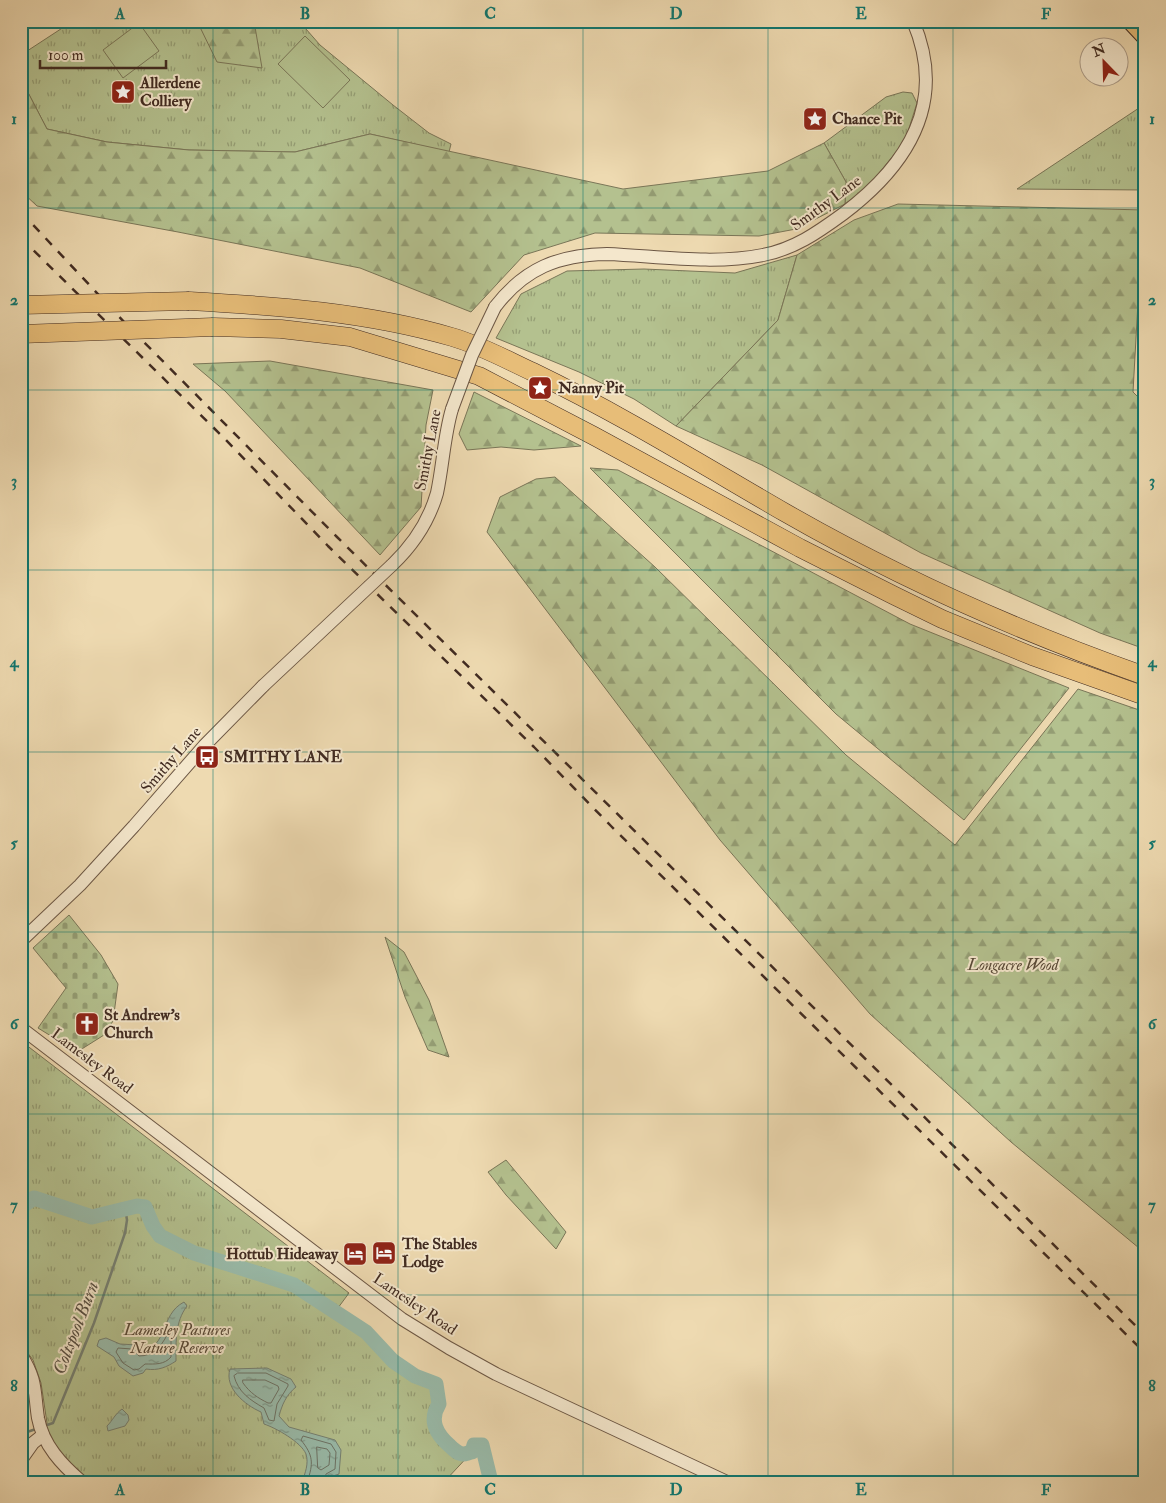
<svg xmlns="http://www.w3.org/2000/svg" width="1166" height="1503" font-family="'IM FELL Double Pica',serif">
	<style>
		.grass { fill: url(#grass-tufts); stroke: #7a7658 }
		.forest { fill: url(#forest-firs); stroke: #7a7658 }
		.cemetery { fill: url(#cemetery-stones); stroke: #7a7658 }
		.pitch { fill: #b4c18f; stroke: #7a7658 }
		.water { fill: url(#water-ripples); stroke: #768173 }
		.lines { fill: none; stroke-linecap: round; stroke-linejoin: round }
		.shore { stroke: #6d7366; stroke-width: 1 }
		.stream { stroke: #768173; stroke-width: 2.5 }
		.river { stroke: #9ba; stroke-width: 15 }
		.minor-casing { stroke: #6c5745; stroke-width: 14 }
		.major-casing { stroke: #412b21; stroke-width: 18 }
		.highway-casing { stroke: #412b21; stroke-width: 19 }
		.minor { stroke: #f4e7cc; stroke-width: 12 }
		.major { stroke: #e7bd78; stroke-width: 16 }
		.highway { stroke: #e7bd78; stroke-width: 18 }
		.rail { stroke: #412b21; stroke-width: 2.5; stroke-dasharray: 9 9; stroke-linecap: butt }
		.minor-bridge-casing { stroke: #6c5745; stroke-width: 14; stroke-linecap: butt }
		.highway-bridge-casing { stroke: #412b21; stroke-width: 19; stroke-linecap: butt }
		.minor-bridge { stroke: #f4e7cc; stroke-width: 12 }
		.highway-bridge { stroke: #e7bd78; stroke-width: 18 }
		.grid { fill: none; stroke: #0f766e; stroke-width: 1; stroke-opacity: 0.55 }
		.labels { text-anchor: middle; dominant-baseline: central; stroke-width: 4; stroke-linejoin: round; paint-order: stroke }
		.poi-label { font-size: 16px; font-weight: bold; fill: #412b21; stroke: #f4e7cc; text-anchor: start }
		.street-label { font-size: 16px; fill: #412b21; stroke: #f4e7cc }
		.park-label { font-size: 16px; font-style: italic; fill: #584937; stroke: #f4e7cc }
		.water-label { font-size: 18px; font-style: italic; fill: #574f43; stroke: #f4e7cc }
		.neatline { fill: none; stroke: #0f766e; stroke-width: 2 }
		.grid-label { font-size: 16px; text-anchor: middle; font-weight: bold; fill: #0f766e }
	</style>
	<defs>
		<pattern id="grass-tufts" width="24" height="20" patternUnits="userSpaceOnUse" patternTransform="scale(1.25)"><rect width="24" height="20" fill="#b4c18f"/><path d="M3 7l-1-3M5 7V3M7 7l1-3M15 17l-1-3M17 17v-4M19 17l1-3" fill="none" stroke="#949d74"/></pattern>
		<pattern id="forest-firs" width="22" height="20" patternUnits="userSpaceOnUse" patternTransform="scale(1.25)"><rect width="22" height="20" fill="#b4c18f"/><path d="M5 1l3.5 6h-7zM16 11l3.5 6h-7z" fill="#949d74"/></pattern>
		<pattern id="cemetery-stones" width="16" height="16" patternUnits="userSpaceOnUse" patternTransform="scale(1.25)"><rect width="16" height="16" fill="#b4c18f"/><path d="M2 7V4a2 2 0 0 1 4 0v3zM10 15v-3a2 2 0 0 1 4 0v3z" fill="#949d74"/></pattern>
		<pattern id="water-ripples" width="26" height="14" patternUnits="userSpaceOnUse" patternTransform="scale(1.25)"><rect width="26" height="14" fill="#9ba"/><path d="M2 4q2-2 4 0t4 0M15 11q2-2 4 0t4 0" fill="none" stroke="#7e988a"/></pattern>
	</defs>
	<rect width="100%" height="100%" fill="#eedab1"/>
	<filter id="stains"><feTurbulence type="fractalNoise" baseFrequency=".004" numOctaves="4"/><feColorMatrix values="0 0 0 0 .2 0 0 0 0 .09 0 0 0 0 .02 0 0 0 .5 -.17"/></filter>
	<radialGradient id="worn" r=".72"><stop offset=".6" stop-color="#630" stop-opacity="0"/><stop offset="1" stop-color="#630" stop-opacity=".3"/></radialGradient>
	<g class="grass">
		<path d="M73,21H299L320,45L393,105L429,133L451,144L449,152L370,134L295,152L189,150L107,142L47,129L21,79V55Z"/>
		<path d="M903,92L912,93L917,103L905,141L867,188L845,204L846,182L824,143L886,97Z"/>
		<path d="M1145,104V190L1017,189Z"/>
		<path d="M797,255L778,320L676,426L634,399L579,372L496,338L521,294L567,271L644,269L735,273Z"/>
		<path d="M21,1041L349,1293L335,1312L366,1332L393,1361L415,1376L436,1384L439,1404L434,1412L435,1430L443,1441L456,1452L464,1454L472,1452L444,1482H82L43,1435L47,1423L41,1383L33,1360L21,1344Z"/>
	</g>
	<g class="forest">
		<path d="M197,21H254L262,68L217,62Z"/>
		<path d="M21,79L47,129L107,142L189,150L295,152L370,134L623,189L768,171L824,143L846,182L845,204L796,229L759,236L595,233L524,255L471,312L360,268L178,232L37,206L21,191Z"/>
		<path d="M898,204L1145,210L1138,302L1133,392L1145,404V649L1100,633L921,553L762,465L676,426L778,320L797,255L854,220Z"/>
		<path d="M270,361L433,390L426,425L421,507L380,555L225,391L193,364Z"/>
		<path d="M474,392L581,446L534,450L501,447L467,450L459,434Z"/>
		<path d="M590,468L618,470L910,624L1069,688L964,820L836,714Z"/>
		<path d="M555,477L655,567L846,755L955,845L1078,689L1145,712V1253L1011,1142L870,1014L720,840L487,532L500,497L536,479Z"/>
		<path d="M385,937L404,952L429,1000L449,1057L428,1050L405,997Z"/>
		<path d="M506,1160L566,1232L556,1249L506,1195L488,1172Z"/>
	</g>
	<path class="cemetery" d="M69,915L101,955L118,984L113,1021L104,1035L77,1052L38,1028L66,988L33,948Z"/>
	<g class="pitch">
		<path d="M139,23L159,51L123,78L103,50Z"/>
		<path d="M305,36L350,80L323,108L278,64Z"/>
	</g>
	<g class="water">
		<path d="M184,1302L187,1306C175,1322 176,1341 176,1361C167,1367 158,1371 146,1369L143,1373L133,1376L119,1366L114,1357L97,1346L99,1340L106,1338L120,1344L137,1345L140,1351C169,1348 159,1315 184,1302Z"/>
		<path d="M267,1368L291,1379L296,1387C286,1395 282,1405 279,1416L289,1427L335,1440L341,1450L339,1474L330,1477L328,1482H302C305,1473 309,1464 306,1454C301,1442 276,1428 264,1424L261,1412C245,1405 224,1388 230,1369Z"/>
		<path d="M122,1409L128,1415L129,1420L125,1426L108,1431L107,1426C113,1420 115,1414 122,1409Z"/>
	</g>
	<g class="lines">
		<g class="shore">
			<path d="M167,1335L171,1337V1357C164,1365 155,1364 145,1364L139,1369L134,1370L123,1363L116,1352L118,1348L132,1349L139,1356C153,1356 161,1347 167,1335Z"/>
			<path d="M238,1373H266L288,1384V1386L277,1404L274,1421L269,1420L264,1408C250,1400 238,1392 234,1376Z"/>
			<path d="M243,1380H265L278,1386L279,1389L271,1403H268C258,1398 250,1393 243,1383Z"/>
			<path d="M317,1447L327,1449L330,1453L329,1465L321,1470L318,1468Z"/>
			<path d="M307,1482C314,1463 313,1455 301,1440L303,1436L331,1444L336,1452L335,1469L326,1474L324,1482"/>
		</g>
		<g class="stream">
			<path d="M44,1426L53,1423L94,1323L125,1233L127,1220L125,1208"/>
			<path d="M21,1434L36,1429"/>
		</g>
		<path class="river" d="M21,1207L34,1198L92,1217L137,1206L145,1207L153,1226L160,1236L194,1253L294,1285L366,1332L393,1361L415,1376L436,1384L439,1404C429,1420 436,1434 450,1446C454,1450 458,1454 464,1454C465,1454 471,1452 472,1452L474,1445H482L491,1482"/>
		<defs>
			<g id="minor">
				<path d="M495,307C525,268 558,255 607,254C657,256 713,265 763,255C794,249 817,233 843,214C908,165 948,103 913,21"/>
				<path d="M392,565C413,545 429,521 437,493C443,465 444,436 452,409"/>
				<path d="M21,941L80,885L134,826L204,746L263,686"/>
				<path d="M21,1028L402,1319L449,1348L496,1374L727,1482"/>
				<path d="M21,1355C37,1380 34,1391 38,1418C43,1445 62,1465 82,1482"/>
				<path d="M21,1460L33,1443L43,1435"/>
			</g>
			<path id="major" d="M1130,21L1145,37"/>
			<g id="highway">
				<path d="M189,301C277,306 366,312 452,337C480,345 507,360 533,372C620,414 701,464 784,512C899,578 1020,632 1145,676"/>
				<path d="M213,327L281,329L350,337L479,376L594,436L800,548L893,595L942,619L1032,656L1145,696"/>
			</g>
		</defs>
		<use href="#minor" class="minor-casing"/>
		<use href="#major" class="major-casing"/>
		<use href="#highway" class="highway-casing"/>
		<use href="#minor" class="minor"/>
		<use href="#major" class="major"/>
		<use href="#highway" class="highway"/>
		<g class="rail">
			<path d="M21,212L126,324L337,537L1145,1335"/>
			<path d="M21,238L224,438L328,546L534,747L611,826L1145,1353"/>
		</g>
		<defs>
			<g id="minor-bridge">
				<path d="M452,409L472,355L495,307"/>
				<path d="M263,686L392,565"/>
			</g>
			<g id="highway-bridge">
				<path d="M21,305L189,301"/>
				<path d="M21,334L213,327"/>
			</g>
		</defs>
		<use href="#minor-bridge" class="minor-bridge-casing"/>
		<use href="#highway-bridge" class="highway-bridge-casing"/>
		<use href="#minor-bridge" class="minor-bridge"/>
		<use href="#highway-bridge" class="highway-bridge"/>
	</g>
	<path class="grid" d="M213,21V1482M398,21V1482M583,21V1482M768,21V1482M953,21V1482M21,208H1145M21,390H1145M21,570H1145M21,752H1145M21,932H1145M21,1114H1145M21,1295H1145"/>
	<defs>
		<symbol id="sight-square" viewBox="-11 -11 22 22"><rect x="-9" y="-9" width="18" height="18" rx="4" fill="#8f2418" stroke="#f4e7cc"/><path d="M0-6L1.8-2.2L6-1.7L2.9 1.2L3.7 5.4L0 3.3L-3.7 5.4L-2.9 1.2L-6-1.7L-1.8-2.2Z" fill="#fff"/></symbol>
		<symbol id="bus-square" viewBox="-11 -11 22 22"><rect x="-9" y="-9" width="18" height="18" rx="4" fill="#8f2418" stroke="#f4e7cc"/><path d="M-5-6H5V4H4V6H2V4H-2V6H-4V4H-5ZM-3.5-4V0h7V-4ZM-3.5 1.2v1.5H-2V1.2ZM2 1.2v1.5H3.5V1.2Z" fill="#fff"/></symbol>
		<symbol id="church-square" viewBox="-11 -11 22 22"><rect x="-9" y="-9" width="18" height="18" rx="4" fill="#8f2418" stroke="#f4e7cc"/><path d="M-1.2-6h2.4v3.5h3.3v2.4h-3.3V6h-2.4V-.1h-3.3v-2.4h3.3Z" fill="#fff"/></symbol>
		<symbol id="hotel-square" viewBox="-11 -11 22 22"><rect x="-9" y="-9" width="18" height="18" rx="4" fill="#8f2418" stroke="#f4e7cc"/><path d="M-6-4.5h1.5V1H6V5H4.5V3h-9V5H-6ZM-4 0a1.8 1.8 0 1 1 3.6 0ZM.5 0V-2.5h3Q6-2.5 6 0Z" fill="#fff"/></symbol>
	</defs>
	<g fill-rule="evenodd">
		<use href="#sight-square" x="109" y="78" width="28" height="28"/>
		<use href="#sight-square" x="801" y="105" width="28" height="28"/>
		<use href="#sight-square" x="526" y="374" width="28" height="28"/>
		<use href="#bus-square" x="193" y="743" width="28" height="28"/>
		<use href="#church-square" x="73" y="1010" width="28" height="28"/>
		<use href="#hotel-square" x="370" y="1239" width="28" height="28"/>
		<use href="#hotel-square" x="341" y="1240" width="28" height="28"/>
	</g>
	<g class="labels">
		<g class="poi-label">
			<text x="140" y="83">Allerdene<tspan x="140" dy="18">Colliery</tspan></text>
			<text x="832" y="119">Chance Pit</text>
			<text x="558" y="388">Nanny Pit</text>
			<text x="224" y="757">SMITHY LANE</text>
			<text x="104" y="1015">St Andrew's<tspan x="104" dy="18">Church</tspan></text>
			<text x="402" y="1244">The Stables<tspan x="402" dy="18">Lodge</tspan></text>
			<text x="338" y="1254" text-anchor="end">Hottub Hideaway</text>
		</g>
		<g class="street-label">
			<text transform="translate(826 203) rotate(-36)">Smithy Lane</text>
			<text transform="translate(428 450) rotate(-79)">Smithy Lane</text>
			<text transform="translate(171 760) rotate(-49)">Smithy Lane</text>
			<text transform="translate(92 1061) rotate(37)">Lamesley Road</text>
			<text transform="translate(415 1304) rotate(34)">Lamesley Road</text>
		</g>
		<g class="park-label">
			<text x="1013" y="965">Longacre Wood</text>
			<text x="177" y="1330">Lamesley Pastures<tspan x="177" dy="18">Nature Reserve</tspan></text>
		</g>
		<g class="water-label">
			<text transform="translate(76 1328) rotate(-69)">Coltspool Burn</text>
		</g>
	</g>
	<rect width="1166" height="1503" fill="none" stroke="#eedab1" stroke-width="55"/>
	<g transform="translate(1104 62) rotate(337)"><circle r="24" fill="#f4e7cc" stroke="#ac9c88"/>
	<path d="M0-4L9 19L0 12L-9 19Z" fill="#8f2418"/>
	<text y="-8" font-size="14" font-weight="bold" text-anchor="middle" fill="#412b21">N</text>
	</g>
	<path d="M40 60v8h126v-8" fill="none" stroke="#412b21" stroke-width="2.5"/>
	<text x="48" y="60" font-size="15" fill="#412b21" stroke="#f4e7cc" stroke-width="4" paint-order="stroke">100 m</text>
	<rect x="28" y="28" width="1110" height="1448" class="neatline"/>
	<g class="grid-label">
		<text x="120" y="19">A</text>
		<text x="305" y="19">B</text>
		<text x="490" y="19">C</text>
		<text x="676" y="19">D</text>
		<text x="861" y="19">E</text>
		<text x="1046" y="19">F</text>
		<text x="14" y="124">1</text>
		<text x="1152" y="124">1</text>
		<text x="14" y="305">2</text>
		<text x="1152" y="305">2</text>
		<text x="14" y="486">3</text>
		<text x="1152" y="486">3</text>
		<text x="14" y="667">4</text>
		<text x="1152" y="667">4</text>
		<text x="14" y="848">5</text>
		<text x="1152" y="848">5</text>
		<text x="14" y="1029">6</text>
		<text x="1152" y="1029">6</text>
		<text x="14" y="1210">7</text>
		<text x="1152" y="1210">7</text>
		<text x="14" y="1391">8</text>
		<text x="1152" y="1391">8</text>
		<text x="120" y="1495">A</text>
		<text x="305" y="1495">B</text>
		<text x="490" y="1495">C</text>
		<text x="676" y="1495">D</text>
		<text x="861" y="1495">E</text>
		<text x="1046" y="1495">F</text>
	</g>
	<rect width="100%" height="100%" filter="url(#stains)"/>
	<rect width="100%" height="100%" fill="url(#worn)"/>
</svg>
